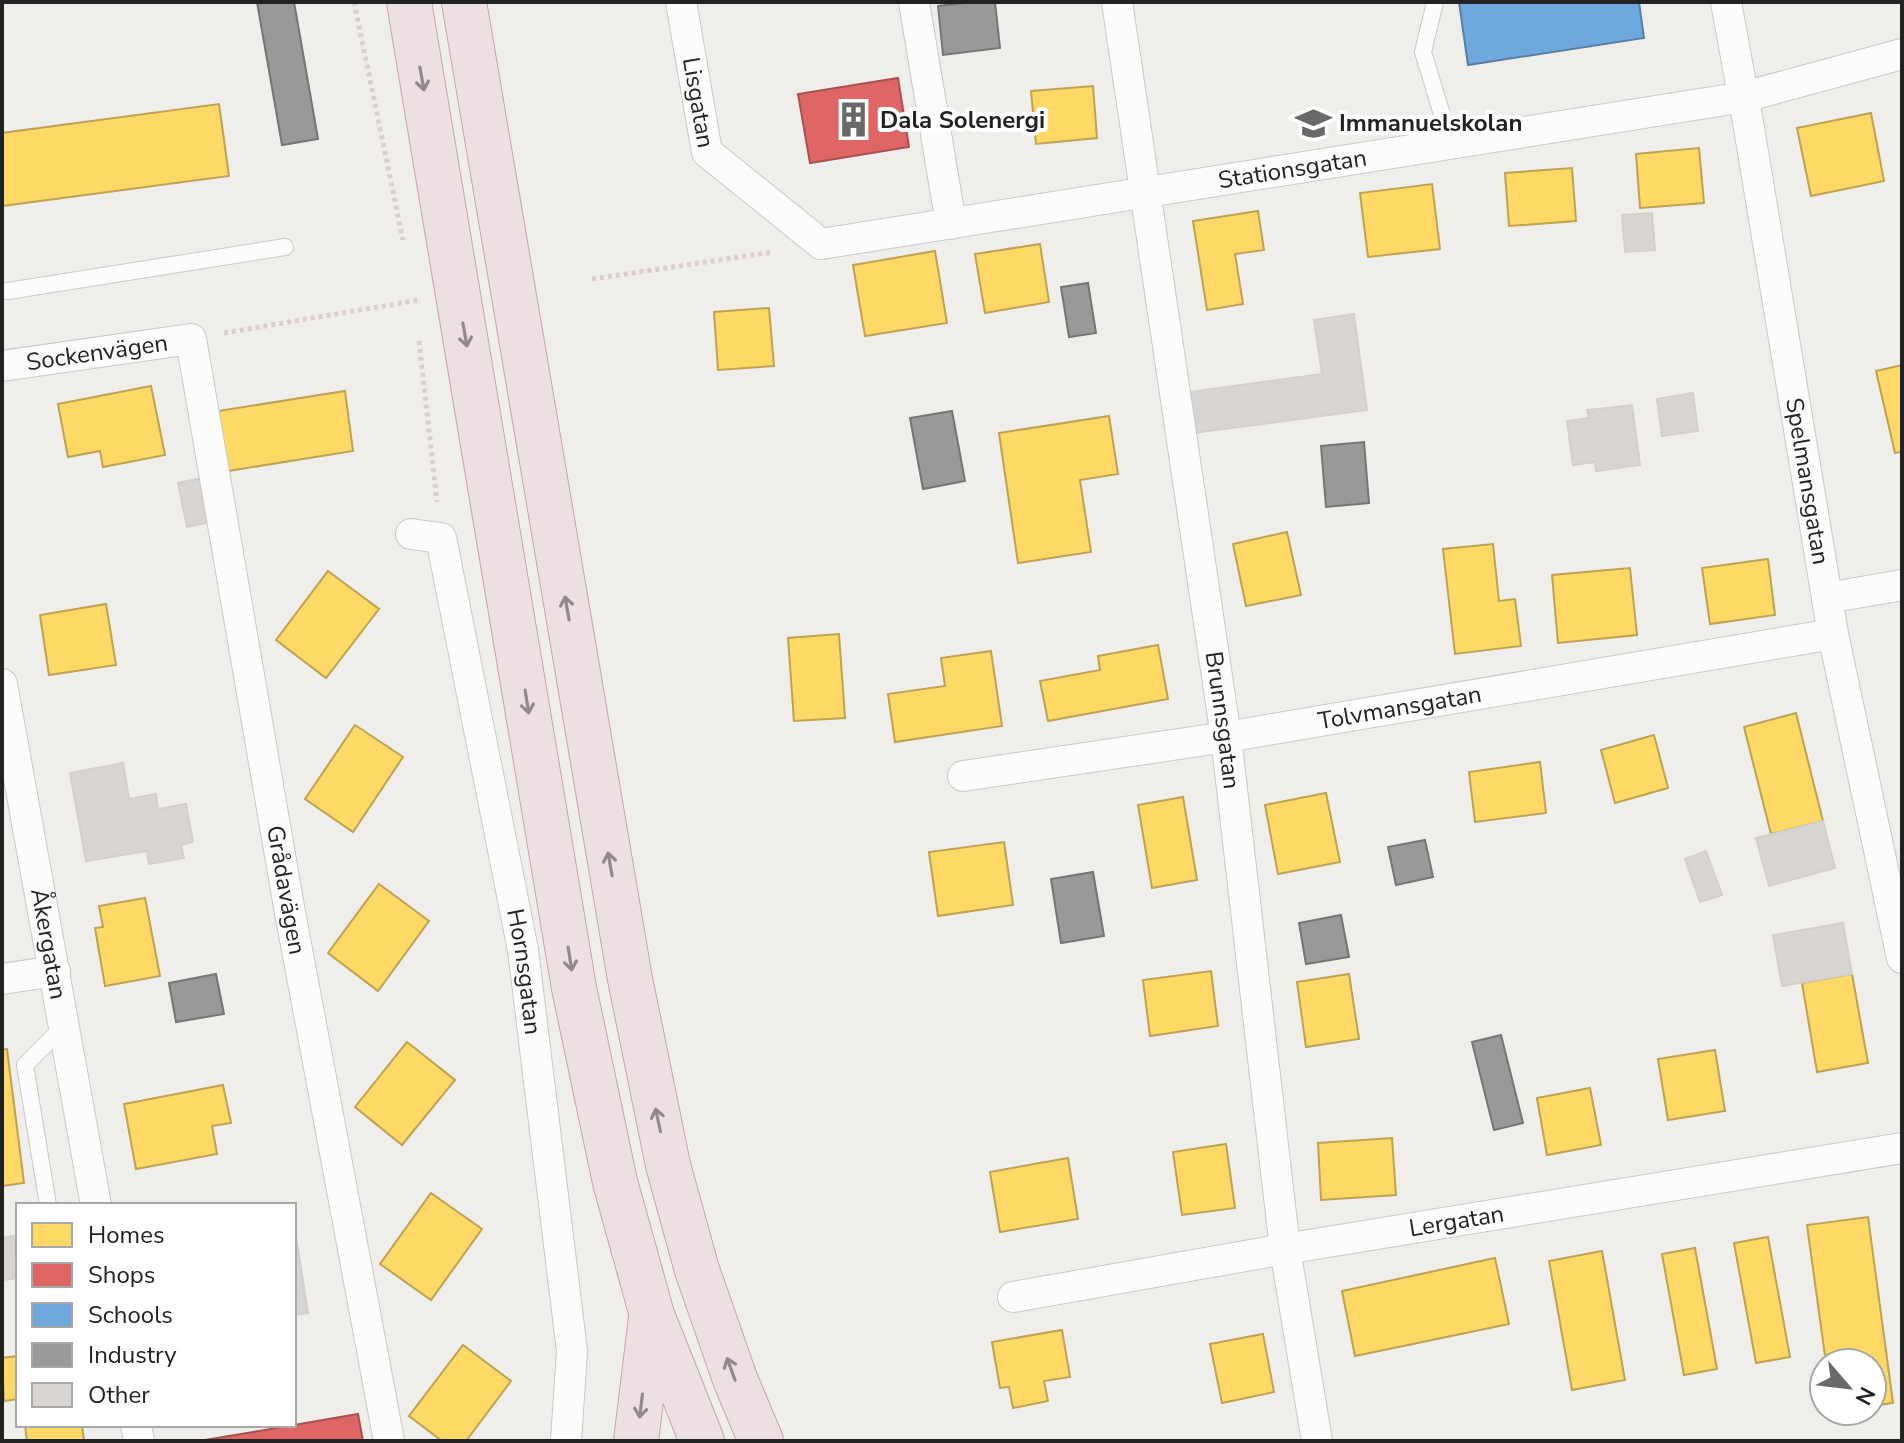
<svg xmlns="http://www.w3.org/2000/svg" width="1904" height="1443" font-family="'Nunito Sans',sans-serif">
	<style>
		.homes { fill: #ffd966; stroke: #bda252; stroke-width: 2 }
		.shops { fill: #e06666; stroke: #a75252; stroke-width: 2 }
		.schools { fill: #6fa8dc; stroke: #5880a4; stroke-width: 2 }
		.industry { fill: #999; stroke: #757575; stroke-width: 2 }
		.building { fill: #d7d4d2; stroke: #d3d0cc; stroke-width: 2 }
		.lines { fill: none; stroke-linecap: round; stroke-linejoin: round }
		.lane-casing { stroke: #c9c8c7; stroke-width: 18 }
		.street-casing { stroke: #c9c8c7; stroke-width: 32 }
		.highway-casing { stroke: #c5a2ac; stroke-width: 46 }
		.path { stroke: #dccecd; stroke-width: 5; stroke-dasharray: 4 4; stroke-linecap: butt }
		.lane { stroke: #fdfcfc; stroke-width: 16 }
		.street { stroke: #fdfcfc; stroke-width: 30 }
		.highway { stroke: #ece0e2; stroke-width: 44 }
		.oneway { stroke: #918a8c }
		.labels { text-anchor: middle; dominant-baseline: central; stroke-width: 8; stroke-linejoin: round; paint-order: stroke }
		.street-label { font-size: 24px; fill: #222; stroke: #fff }
		.poi-label { font-size: 24px; font-weight: bold; fill: #222; stroke: #fff; text-anchor: start }
	</style>
	<rect width="100%" height="100%" fill="#f0eeeb"/>
	<g class="homes">
		<path d="M1093,86L1097,138L1036,144L1031,91Z"/>
		<path d="M219,104L229,176L2,206V133Z"/>
		<path d="M1871,113L1884,181L1811,196L1797,128Z"/>
		<path d="M1699,148L1704,203L1640,208L1636,154Z"/>
		<path d="M1572,168L1576,221L1509,226L1505,173Z"/>
		<path d="M1432,184L1440,249L1368,257L1360,193Z"/>
		<path d="M1258,211L1264,250L1235,254L1243,304L1207,310L1193,221Z"/>
		<path d="M1040,244L1049,302L985,313L975,254Z"/>
		<path d="M935,251L947,323L865,336L853,265Z"/>
		<path d="M769,308L774,366L718,370L714,312Z"/>
		<path d="M1902,365V452L1895,453L1876,371Z"/>
		<path d="M151,386L165,455L103,467L100,451L68,457L58,404Z"/>
		<path d="M345,391L353,451L222,472L212,412Z"/>
		<path d="M1109,416L1118,474L1080,480L1091,552L1018,563L999,433Z"/>
		<path d="M1287,532L1301,595L1246,606L1233,544Z"/>
		<path d="M1493,544L1499,601L1515,599L1521,646L1455,654L1443,549Z"/>
		<path d="M1768,559L1775,615L1710,624L1702,568Z"/>
		<path d="M1630,568L1637,635L1558,643L1552,575Z"/>
		<path d="M328,571L379,609L326,678L276,640Z"/>
		<path d="M106,604L116,665L49,675L40,615Z"/>
		<path d="M839,634L845,718L794,721L788,638Z"/>
		<path d="M1158,645L1168,699L1048,721L1040,681L1100,670L1098,656Z"/>
		<path d="M991,651L1002,726L895,742L888,694L945,686L941,658Z"/>
		<path d="M1796,713L1823,821L1771,834L1744,727Z"/>
		<path d="M355,725L403,757L353,832L305,799Z"/>
		<path d="M1654,735L1668,788L1615,803L1601,750Z"/>
		<path d="M1540,762L1546,813L1475,822L1469,772Z"/>
		<path d="M1326,793L1340,862L1278,874L1265,805Z"/>
		<path d="M1183,797L1197,880L1152,888L1138,805Z"/>
		<path d="M1004,842L1013,905L938,916L929,852Z"/>
		<path d="M379,884L429,921L378,991L328,953Z"/>
		<path d="M145,898L160,976L105,986L95,928L103,927L99,906Z"/>
		<path d="M1211,971L1218,1026L1150,1036L1143,980Z"/>
		<path d="M1349,974L1359,1039L1306,1047L1297,982Z"/>
		<path d="M1852,974L1868,1063L1817,1072L1802,983Z"/>
		<path d="M407,1042L455,1080L402,1145L355,1107Z"/>
		<path d="M7,1049L24,1183L2,1186V1050Z"/>
		<path d="M1715,1050L1725,1111L1668,1120L1658,1059Z"/>
		<path d="M223,1085L231,1123L212,1126L217,1154L136,1169L124,1104Z"/>
		<path d="M1590,1088L1601,1145L1547,1155L1537,1098Z"/>
		<path d="M1392,1138L1396,1195L1321,1200L1318,1143Z"/>
		<path d="M1226,1144L1235,1208L1182,1215L1173,1152Z"/>
		<path d="M1068,1158L1078,1219L1000,1232L990,1172Z"/>
		<path d="M431,1193L482,1229L431,1300L380,1264Z"/>
		<path d="M1868,1217L1893,1403L1872,1406V1363H1826L1807,1225Z"/>
		<path d="M1768,1237L1790,1357L1756,1363L1734,1243Z"/>
		<path d="M1695,1248L1717,1369L1684,1375L1662,1254Z"/>
		<path d="M1602,1251L1625,1380L1572,1390L1549,1261Z"/>
		<path d="M1495,1258L1509,1324L1355,1356L1342,1291Z"/>
		<path d="M1062,1330L1070,1377L1044,1381L1048,1401L1013,1408L1009,1387L1000,1388L992,1342Z"/>
		<path d="M1263,1334L1274,1392L1222,1403L1210,1344Z"/>
		<path d="M463,1345L511,1381L466,1441H442L409,1416Z"/>
		<path d="M18,1356V1399L4,1401L2,1358Z"/>
		<path d="M25,1425H82L84,1440L27,1441Z"/>
	</g>
	<g class="shops">
		<path d="M898,78L909,147L810,163L798,94Z"/>
		<path d="M358,1414L363,1441H199L294,1425Z"/>
	</g>
	<path class="schools" d="M1459,2H1639L1644,38L1468,65Z"/>
	<g class="industry">
		<path d="M257,2H294L318,139L282,145Z"/>
		<path d="M973,2H995L1000,48L943,55L938,6Z"/>
		<path d="M1088,283L1096,333L1069,337L1061,287Z"/>
		<path d="M952,411L965,481L923,489L910,418Z"/>
		<path d="M1364,442L1369,503L1326,507L1321,446Z"/>
		<path d="M1425,840L1433,877L1396,885L1388,847Z"/>
		<path d="M1093,872L1104,936L1061,943L1051,879Z"/>
		<path d="M1341,915L1349,957L1306,964L1299,923Z"/>
		<path d="M216,974L224,1014L176,1022L169,983Z"/>
		<path d="M1501,1035L1523,1123L1494,1130L1472,1042Z"/>
	</g>
	<g class="building">
		<path d="M1652,213L1655,250L1625,252L1622,215Z"/>
		<path d="M1354,314L1367,410L1194,433L1189,392L1322,374L1314,320Z"/>
		<path d="M1693,393L1698,431L1662,436L1657,399Z"/>
		<path d="M1632,405L1640,465L1596,471L1595,462L1573,465L1567,421L1589,418L1587,410Z"/>
		<path d="M207,477L215,521L187,527L178,483Z"/>
		<path d="M123,763L129,799L156,794L158,809L186,804L193,842L181,845L184,858L149,864L147,851L86,861L70,773Z"/>
		<path d="M1823,821L1835,868L1769,886L1756,838Z"/>
		<path d="M1706,851L1722,895L1700,902L1685,859Z"/>
		<path d="M1843,923L1852,974L1782,986L1773,935Z"/>
		<path d="M294,1224L308,1313L294,1315Z"/>
		<path d="M14,1236L18,1278L2,1280V1238Z"/>
	</g>
	<g class="lines">
		<defs>
			<g id="lane">
				<path d="M1435,2L1423,52L1451,144"/>
				<path d="M8,291L285,247"/>
				<path d="M48,1205L25,1065L64,1026"/>
			</g>
			<g id="street">
				<path id="s1" d="M681,2L707,152L821,244L1744,97L1902,54"/>
				<path d="M914,2L951,224"/>
				<path id="s2" d="M1117,2L1226,737L1285,1249L1317,1441"/>
				<path id="s3" d="M1726,2L1749,128L1833,634L1902,958"/>
				<path id="s4" d="M2,366L191,339L289,907L389,1441"/>
				<path id="s5" d="M411,534L441,538L523,950L572,1351L566,1441"/>
				<path d="M1827,598L1902,585"/>
				<path id="s6" d="M2,684L96,1205"/>
				<path id="s7" d="M963,776L1226,737L1833,634"/>
				<path d="M2,979L55,971"/>
				<path id="s8" d="M1013,1297L1285,1249L1902,1148"/>
				<path d="M136,1425L139,1441"/>
			</g>
			<g id="highway">
				<path d="M409,2L574,988L615,1182L652,1315L702,1441"/>
				<path d="M464,2L630,979L668,1165L697,1270L735,1379L761,1441"/>
				<path d="M636,1441L651,1318"/>
			</g>
		</defs>
		<use href="#lane" class="lane-casing"/>
		<use href="#street" class="street-casing"/>
		<use href="#highway" class="highway-casing"/>
		<g class="path">
			<path d="M354,2L403,240"/>
			<path d="M592,279L773,252"/>
			<path d="M224,333L419,300"/>
			<path d="M419,341L437,502"/>
		</g>
		<use href="#lane" class="lane"/>
		<use href="#street" class="street"/>
		<use href="#highway" class="highway"/>
	</g>
	<defs><path id="oneway-shaft" d="M-6 0H5M1.5-3L5.5 0L1.5 3" fill="none" stroke-width="1.6" stroke-linecap="round" stroke-linejoin="round" transform="scale(2)"/></defs>
	<g class="oneway">
		<use href="#oneway-shaft" transform="translate(422 79) rotate(80)"/>
		<use href="#oneway-shaft" transform="translate(465 335) rotate(80)"/>
		<use href="#oneway-shaft" transform="translate(567 608) rotate(-100)"/>
		<use href="#oneway-shaft" transform="translate(527 702) rotate(81)"/>
		<use href="#oneway-shaft" transform="translate(610 864) rotate(-100)"/>
		<use href="#oneway-shaft" transform="translate(570 959) rotate(81)"/>
		<use href="#oneway-shaft" transform="translate(658 1120) rotate(-102)"/>
		<use href="#oneway-shaft" transform="translate(731 1369) rotate(-110)"/>
		<use href="#oneway-shaft" transform="translate(641 1406) rotate(97)"/>
	</g>
	<defs>
		<symbol id="building-bare" viewBox="-9 -9 18 18"><path d="M-4-6H4V6H1V3H-1V6H-4ZM-2.5-4.3h1.7v1.8h-1.7ZM.8-4.3h1.7v1.8H.8ZM-2.5-1h1.7V.8h-1.7ZM.8-1h1.7V.8H.8Z" fill="#6a6968" stroke="#fff" stroke-width="2.5" paint-order="stroke"/></symbol>
		<symbol id="school-bare" viewBox="-9 -9 18 18"><path d="M0-5L7-2L0 1L-7-2ZM-4 1L0 2.5L4 1V4Q0 6-4 4Z" fill="#6a6968" stroke="#fff" stroke-width="2.5" paint-order="stroke"/></symbol>
	</defs>
	<g fill-rule="evenodd">
		<use href="#building-bare" x="828" y="94" width="51" height="51"/>
		<use href="#school-bare" x="1288" y="98" width="51" height="51"/>
	</g>
	<g class="labels">
		<g class="street-label">
			<text stroke="none"><textPath href="#s1" startOffset="102">Lisgatan</textPath></text>
			<text stroke="none"><textPath href="#s1" startOffset="776">Stationsgatan</textPath></text>
			<text stroke="none"><textPath href="#s4" startOffset="96">Sockenvägen</textPath></text>
			<text stroke="none"><textPath href="#s3" startOffset="486">Spelmansgatan</textPath></text>
			<text stroke="none"><textPath href="#s7" startOffset="442">Tolvmansgatan</textPath></text>
			<text stroke="none"><textPath href="#s2" startOffset="726">Brunnsgatan</textPath></text>
			<text stroke="none"><textPath href="#s4" startOffset="750">Grådavägen</textPath></text>
			<text stroke="none"><textPath href="#s6" startOffset="264">Åkergatan</textPath></text>
			<text stroke="none"><textPath href="#s5" startOffset="472">Hornsgatan</textPath></text>
			<text stroke="none"><textPath href="#s8" startOffset="450">Lergatan</textPath></text>
		</g>
		<g class="poi-label">
			<text x="880" y="120">Dala Solenergi</text>
			<text x="1339" y="123">Immanuelskolan</text>
		</g>
	</g>
	<rect width="1904" height="1443" fill="none" stroke="#222222" stroke-width="8"/>
	<rect x="16" y="1203" width="280" height="224" fill="#ffffff" stroke="#a7a7a7" stroke-width="2"/>
	<rect x="32" y="1223" width="40" height="24" fill="#ffd966" stroke="#a7a7a7" stroke-width="2"/>
	<text x="88" y="1243" font-size="24" fill="#222222">Homes</text>
	<rect x="32" y="1263" width="40" height="24" fill="#e06666" stroke="#a7a7a7" stroke-width="2"/>
	<text x="88" y="1283" font-size="24" fill="#222222">Shops</text>
	<rect x="32" y="1303" width="40" height="24" fill="#6fa8dc" stroke="#a7a7a7" stroke-width="2"/>
	<text x="88" y="1323" font-size="24" fill="#222222">Schools</text>
	<rect x="32" y="1343" width="40" height="24" fill="#999999" stroke="#a7a7a7" stroke-width="2"/>
	<text x="88" y="1363" font-size="24" fill="#222222">Industry</text>
	<rect x="32" y="1383" width="40" height="24" fill="#d7d4d2" stroke="#a7a7a7" stroke-width="2"/>
	<text x="88" y="1403" font-size="24" fill="#222222">Other</text>
	<g transform="translate(1848 1387) rotate(118)"><circle r="38" fill="#ffffff" stroke="#a7a7a7" stroke-width="2"/>
	<path d="M0-6L14 30L0 20L-14 30Z" fill="#6a6968"/>
	<text y="-12" font-size="22" font-weight="bold" text-anchor="middle" fill="#222222">N</text>
	</g>
</svg>
